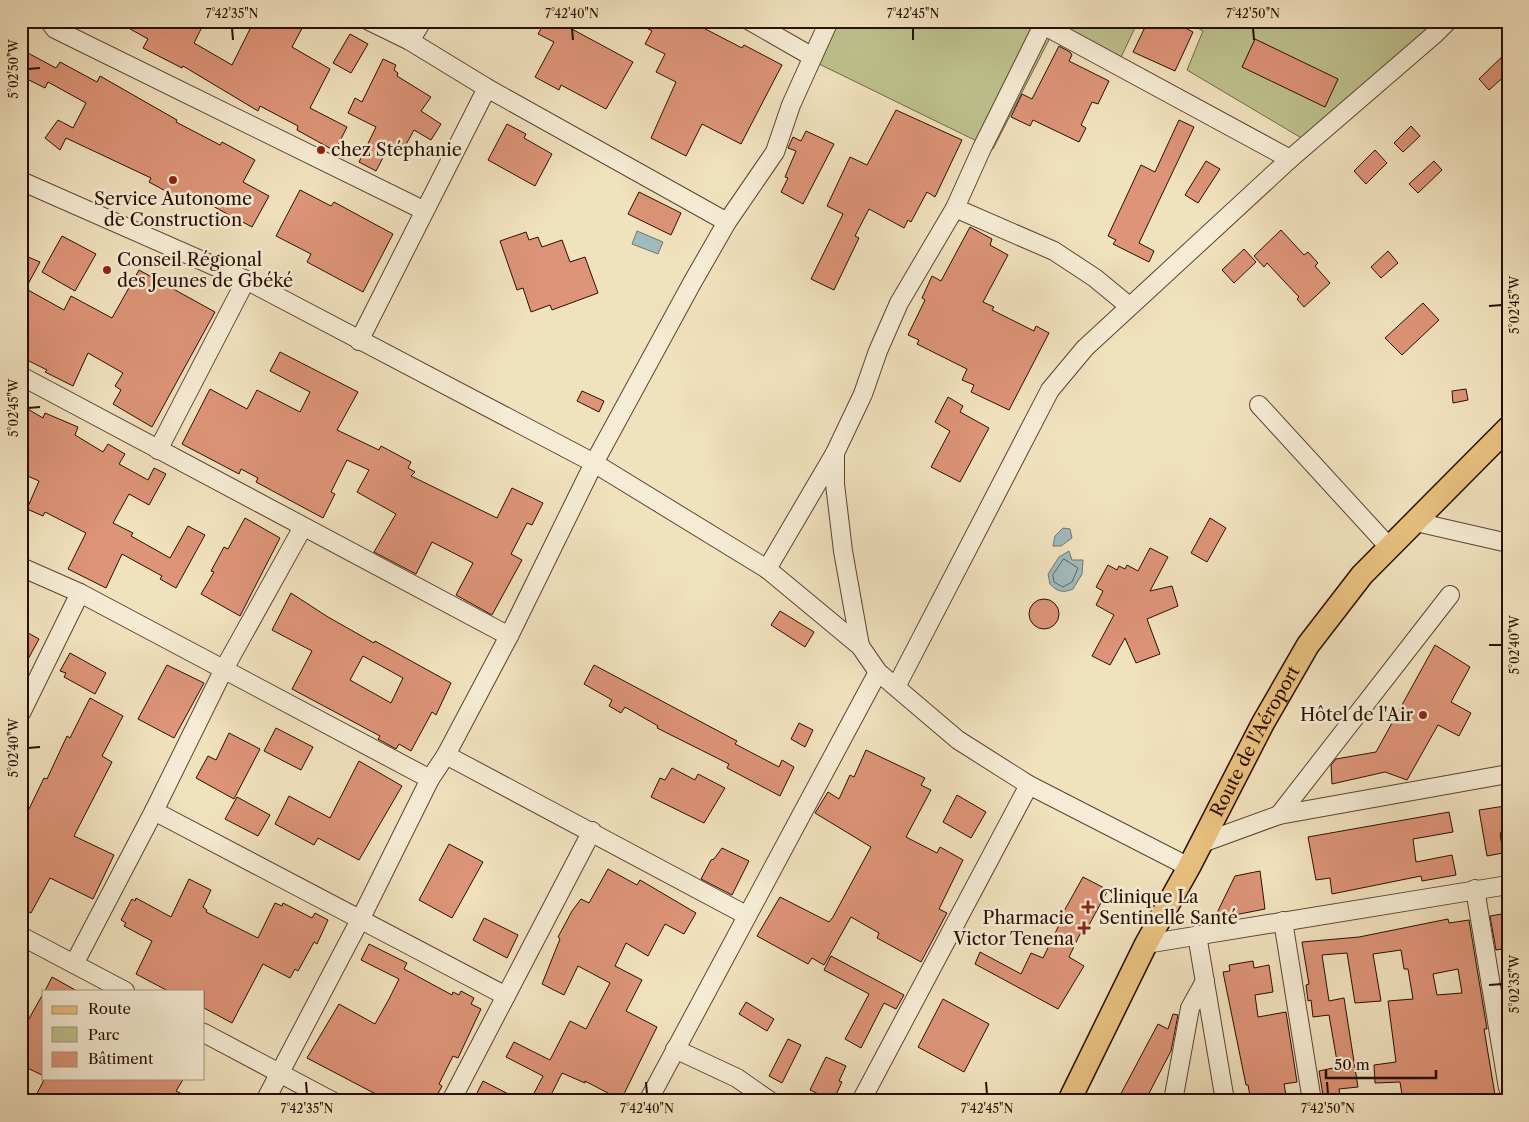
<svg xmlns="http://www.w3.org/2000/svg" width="1529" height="1122" font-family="'Libre Caslon Text',serif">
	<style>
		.green { fill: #bec28e; stroke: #746848 }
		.water { fill: #a0bbbc; stroke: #707672 }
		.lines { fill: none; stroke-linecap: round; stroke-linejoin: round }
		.shore { stroke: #646460; stroke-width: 1 }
		.building { fill: #dd9478; stroke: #290e03; fill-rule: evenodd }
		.minor-casing { stroke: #5b4332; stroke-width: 20 }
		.major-casing { stroke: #290e03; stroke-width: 25 }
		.minor { stroke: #f6ecd5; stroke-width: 18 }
		.major { stroke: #e8c17f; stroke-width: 22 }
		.ticks { fill: none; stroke: #290e03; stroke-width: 2 }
		.poi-dot { fill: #8f2418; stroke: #f6ecd5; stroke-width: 2 }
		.labels { text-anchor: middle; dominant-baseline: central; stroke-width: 5; stroke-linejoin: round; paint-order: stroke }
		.poi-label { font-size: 18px; fill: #290e03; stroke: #f6ecd5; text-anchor: start }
		.street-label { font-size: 18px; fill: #290e03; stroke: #f6ecd5 }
		.neatline { fill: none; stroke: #290e03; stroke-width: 2 }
		.ticks-label { font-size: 12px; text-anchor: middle; fill: #290e03 }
	</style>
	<rect width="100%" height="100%" fill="#f1e2be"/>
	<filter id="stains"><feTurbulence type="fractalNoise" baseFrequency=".004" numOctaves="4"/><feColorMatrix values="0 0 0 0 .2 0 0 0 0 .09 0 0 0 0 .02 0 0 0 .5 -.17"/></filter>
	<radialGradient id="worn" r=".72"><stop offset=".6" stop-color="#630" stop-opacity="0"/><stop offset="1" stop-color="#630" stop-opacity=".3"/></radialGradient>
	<g class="green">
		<path d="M836,21H1138L1116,68L1052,34L993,149L815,62Z"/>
		<path d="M1185,21H1452L1315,146L1187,70L1203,31Z"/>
	</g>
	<g class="water">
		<path d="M637,231L663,242L658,254L632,244Z"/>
		<path d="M1063,528L1070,529L1072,538L1061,546H1053L1055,536Z"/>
		<path d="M1069,551L1072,560H1083L1082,574L1073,589C1064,593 1057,592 1050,584L1048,574L1059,557Z"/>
	</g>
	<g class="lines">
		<path class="shore" d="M1064,559L1078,568L1072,582L1063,587L1054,582L1053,575Z"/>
	</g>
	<g class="building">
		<path d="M116,21H205L194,43L232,65L254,21H306L292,47L330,69L310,108L347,127L335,151L297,130L298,126L260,106L258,111L183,66L182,68L143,48L148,39Z"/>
		<path d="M545,21H557L633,62L606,109L561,85L559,90L535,77L554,42L538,34Z"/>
		<path d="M633,21H690L742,48L744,45L782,65L741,144L702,124L686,156L651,138L676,82L656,72L665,54L645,44L652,31Z"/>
		<path d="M1148,21H1171L1193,32L1175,71L1133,52Z"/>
		<path d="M350,34L368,44L351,73L333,63Z"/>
		<path d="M1255,39L1338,79L1325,107L1242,67Z"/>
		<path d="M1059,46L1070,52L1072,55L1069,61L1109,81L1098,104L1092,102L1081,125L1086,128L1079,142L1033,120L1030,126L1011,117L1022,94L1032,99Z"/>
		<path d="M1508,51V73L1489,90L1479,79Z"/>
		<path d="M26,52L56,68L60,62L97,82L100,76L177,120L176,122L220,145L222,142L255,160L243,182L269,196L252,227L190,194L186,202L149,182L151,178L66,138L60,150L45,138L58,120L73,128L86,103L48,82L45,88L21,76V62Z"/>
		<path d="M383,59L396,65L394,70L398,73L397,76L431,97L421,111L441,124L431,140L414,130L403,150L390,144L376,171L359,162L376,127L348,113L355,98L362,102Z"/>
		<path d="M896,110L962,140L935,197L927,192L911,222L908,220L904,228L869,209L855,236L859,238L834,290L811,279L843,214L827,206L850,157L867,165Z"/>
		<path d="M1179,120L1194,127L1139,243L1154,251L1149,262L1113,244L1116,240L1108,236L1141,165L1155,172Z"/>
		<path d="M507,124L526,134L524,138L552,154L535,186L488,160Z"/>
		<path d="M1411,126L1420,136L1403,152L1394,143Z"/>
		<path d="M806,131L834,144L803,204L781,192L788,178L785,177L796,151L788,148L793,137L801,141Z"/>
		<path d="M1375,150L1387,163L1366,184L1354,171Z"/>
		<path d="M1206,161L1220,169L1198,203L1185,195Z"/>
		<path d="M1434,161L1442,170L1418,193L1409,184Z"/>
		<path d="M300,190L331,206L334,202L393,234L363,292L307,262L311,254L276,236Z"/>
		<path d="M639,192L681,213L671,235L628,214Z"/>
		<path d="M970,227L992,239L990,245L1008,255L983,302L994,307L992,310L1034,331L1036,326L1049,333L1009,410L971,392L974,385L962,380L967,369L917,344L919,340L908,335L925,300L922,298L932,276L941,281Z"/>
		<path d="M1281,230L1304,255L1308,252L1318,263L1315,266L1330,283L1304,307L1297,299L1299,297L1267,263L1264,267L1254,256Z"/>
		<path d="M526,232L529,240L538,237L542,247L562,240L570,262L585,257L598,293L552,310L550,305L531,312L523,288L517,290L500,241Z"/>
		<path d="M62,236L96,254L75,291L42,272Z"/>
		<path d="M1244,249L1256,262L1234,283L1222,270Z"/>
		<path d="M1388,251L1398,263L1381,278L1371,267Z"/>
		<path d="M21,254L40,262L21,297Z"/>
		<path d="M139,270L215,312L152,427L113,404L121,390L115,386L123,373L88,353L73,386L45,372L47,370L21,357V302L28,290L64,310L71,296L112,318Z"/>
		<path d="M1423,303L1439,320L1402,355L1385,338Z"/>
		<path d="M280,352L358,392L337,430L379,450L381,446L411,462L408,468L415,472L411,476L497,518L512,488L543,503L532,525L527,523L511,554L522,560L492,615L456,595L473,563L432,542L416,574L374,552L396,514L357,492L369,470L347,460L331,492L335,494L323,518L256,482L258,478L241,469L239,474L182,444L210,389L247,409L257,390L300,412L310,392L270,371Z"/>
		<path d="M1466,389L1468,400L1453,403L1452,391Z"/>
		<path d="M582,391L604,401L599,412L577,401Z"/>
		<path d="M948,397L963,406L960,412L989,428L960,482L931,467L950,431L935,422Z"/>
		<path d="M21,405L43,418L45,413L78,427L75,435L103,452L108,444L125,454L119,464L148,480L154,468L166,474L149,505L129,494L113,523L133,533L131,536L170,558L188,526L205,535L176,588L160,579L162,576L122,554L106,588L68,569L86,533L45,512L43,516L27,509L39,481L21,473Z"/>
		<path d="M245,518L280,538L240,616L201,594L214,572L211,571L224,547L228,549Z"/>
		<path d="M1210,518L1226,528L1207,562L1191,553Z"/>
		<path d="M1150,548L1168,557L1150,591L1172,586L1178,606L1147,619L1160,654L1136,663L1125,638L1110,665L1092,656L1114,615L1096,605L1103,591L1096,587L1108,565L1117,570L1119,566L1125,569L1127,565L1138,571Z"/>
		<path d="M291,593L328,617L374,643L375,641L451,683L436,715L432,712L411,751L399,744L396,749L378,739L380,736L292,689L312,651L272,630ZM363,656L403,678L391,703L350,680Z"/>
		<circle cx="1044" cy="614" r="15"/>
		<path d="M780,611L814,632L805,647L771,625Z"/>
		<path d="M21,629L39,639L21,672Z"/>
		<path d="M1435,645L1470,667L1451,702L1471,713L1459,736L1438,725L1407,780L1385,772L1332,784L1331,765L1336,759L1376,752Z"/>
		<path d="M70,653L106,673L95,694L64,677L66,673L60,671Z"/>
		<path d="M167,665L204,683L174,738L138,719Z"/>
		<path d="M594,665L737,741L735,744L779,767L782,760L794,767L780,796L727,768L729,764L657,728L658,726L625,707L621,713L609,706L612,700L584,684Z"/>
		<path d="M90,698L123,716L102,756L112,762L74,836L114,855L93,899L50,878L31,913L21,908V807L28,811L44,778L47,779L67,736L70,738Z"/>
		<path d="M799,723L813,730L805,747L791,739Z"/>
		<path d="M276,728L313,747L301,770L264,751Z"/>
		<path d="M229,733L260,749L234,799L196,778L208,756L216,760Z"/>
		<path d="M866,750L925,778L921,785L931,790L906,837L937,853L940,847L963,860L939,909L947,913L921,962L877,938L879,933L851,917L824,965L812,958L808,964L757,936L780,897L829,922L833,917L871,847L815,813L828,792L839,799L850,775L854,777Z"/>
		<path d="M359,761L402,786L359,860L318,838L314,845L275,824L289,796L330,818Z"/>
		<path d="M672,768L695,780L698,774L725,788L704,823L651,797L660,778L665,780Z"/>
		<path d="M957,795L986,812L971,838L943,822Z"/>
		<path d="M237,797L270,815L258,836L225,819Z"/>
		<path d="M1505,806L1508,832L1500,833L1503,853L1487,856L1479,810Z"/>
		<path d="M1449,812L1453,832L1413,839L1416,862L1452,855L1456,875L1422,881L1421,876L1332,894L1330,878L1316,880L1308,837Z"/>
		<path d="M449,844L483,862L452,918L419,900Z"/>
		<path d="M722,848L749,861L732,895L701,879L711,860L714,859Z"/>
		<path d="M608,869L637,885L640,880L696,913L684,934L665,924L648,956L626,943L615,966L642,980L626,1011L657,1027L621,1100L585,1081V1083L562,1073L548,1101H530L543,1076L506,1057L514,1042L550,1060L570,1021L586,1029L610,983L578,966L564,995L542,984L560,939L558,937L572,911L581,899L589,903Z"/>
		<path d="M1260,871L1265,909L1214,919L1235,876Z"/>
		<path d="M1083,877L1108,890L1083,936L1080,934L1069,957L1084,966L1058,1009L975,964L980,952L1021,974L1031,953L1043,958L1060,923L1058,922Z"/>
		<path d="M189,879L211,890L203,907L207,910L206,912L258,938L275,903L282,906L283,903L312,918L315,913L328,920L317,944L314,942L298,971L295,969L290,978L263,964L232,1023L204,1008V991H168L136,974L152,941L124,926L126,923L121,920L132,899L135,901L136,898L171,917Z"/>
		<path d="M1508,913V948L1496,950L1490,916Z"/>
		<path d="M484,918L518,935L507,958L473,940Z"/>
		<path d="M1448,919L1449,923L1469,920L1487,1029H1484L1496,1101H1483L1481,1094L1457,1096V1101H1403L1400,1082L1375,1083L1374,1065L1396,1062L1388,1001L1413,999L1408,969H1404L1401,950L1373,954L1381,1001L1355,1003L1347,953L1322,955L1329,1001L1344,998L1358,1087L1339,1089L1341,1101H1324L1319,1071L1338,1067L1329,1015L1313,1017L1311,1000L1308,1001L1306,985L1309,984L1302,942L1359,937ZM1458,969L1462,993L1437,995L1433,974Z"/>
		<path d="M369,944L407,963L404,969L452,995L453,992L459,995L461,991L474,998L471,1004L481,1009L458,1058L453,1056L439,1084L442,1086L434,1101H389L307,1058L339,1004L375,1024L389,999L399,979L361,960Z"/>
		<path d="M831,956L904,995L896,1009L884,1003L861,1048L845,1039L869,994L824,970Z"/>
		<path d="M1253,961L1254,968L1269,965L1273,992L1255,995L1258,1017L1286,1012L1297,1082L1284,1084L1287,1101H1251L1248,1085H1246L1223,972L1230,971L1229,965Z"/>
		<path d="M52,977L77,991H45Z"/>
		<path d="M44,992V1076L21,1065V1033Z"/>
		<path d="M943,999L989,1024L964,1072L918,1047Z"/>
		<path d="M746,1002L774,1019L767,1031L739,1014Z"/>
		<path d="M1173,1014L1178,1015L1171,1051L1145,1101H1117L1158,1024L1168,1029Z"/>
		<path d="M788,1039L801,1045L782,1083L769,1076Z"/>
		<path d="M826,1057L846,1066L839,1081L842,1082L833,1101L810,1090Z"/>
		<path d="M45,1078H184L176,1091L196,1101H33Z"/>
		<path d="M483,1081L522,1101H473Z"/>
	</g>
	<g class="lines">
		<defs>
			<g id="minor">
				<path d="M49,21L55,29L423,210"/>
				<path d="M369,21L410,41L487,88L727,222"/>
				<path d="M750,21L811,56"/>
				<path d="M1043,25L1290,159"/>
				<path d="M410,41L422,21"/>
				<path d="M21,181L246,280L594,463L767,569L860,646L878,672L958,740L1029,785L1189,867"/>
				<path d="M955,208L1054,251L1095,278L1129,306"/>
				<path d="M359,341L487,88"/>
				<path d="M21,376L509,636"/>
				<path d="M1259,405L1389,547"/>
				<path d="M158,450L246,280"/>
				<path d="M1416,522L1508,543"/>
				<path d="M21,567L80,593L430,779"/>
				<path d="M767,569L835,453"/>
				<path d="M860,646L843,551L835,484V453L863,394L878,351L899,303L955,208L982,148L1045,21"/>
				<path d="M896,687L1050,390L1085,348L1290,159L1435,34L1448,21"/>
				<path d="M21,713L80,593"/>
				<path d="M446,755L746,915"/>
				<path d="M154,811L506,996"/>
				<path d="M1279,815L1450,595"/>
				<path d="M1202,843L1279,815L1508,774"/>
				<path d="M1475,889L1508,1088"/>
				<path d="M1283,921L1312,1101"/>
				<path d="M1197,935L1225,1101"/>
				<path d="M21,936L125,991"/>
				<path d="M1146,944L1508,885"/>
				<path d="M74,964L154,811L224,669L303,527"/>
				<path d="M204,1033L332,1101"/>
				<path d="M675,1049L737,1078L770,1101"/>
				<path d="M265,1101L360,920L430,779L446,755L509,636L594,463L692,283L727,222L775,152L791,105L829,21"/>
				<path d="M451,1101L592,831"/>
				<path d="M648,1101L878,672"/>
				<path d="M861,1101L1029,785"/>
				<path d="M1173,1101L1190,1008L1205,981"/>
			</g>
			<g id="major">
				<path id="s1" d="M1069,1101L1146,944L1189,867L1263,723L1308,645L1362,575L1508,428"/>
			</g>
		</defs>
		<use href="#minor" class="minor-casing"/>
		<use href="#major" class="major-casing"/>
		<use href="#minor" class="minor"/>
		<use href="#major" class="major"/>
	</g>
	<path class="ticks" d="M232,28L233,40M572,28L573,40M913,28V40M1253,28L1254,40M28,69L40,68M1489,306L1502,305M28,408L40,407M1489,645H1502M28,748L40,747M1489,985L1502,984M306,1082L307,1094M646,1082L647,1094M986,1082L987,1094M1327,1082L1328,1094"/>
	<g class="poi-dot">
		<circle cx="321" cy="150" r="5"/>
		<circle cx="173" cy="180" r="5"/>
		<circle cx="107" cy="270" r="5"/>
		<circle cx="1423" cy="715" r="5"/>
		<path d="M1085.5 899.5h5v5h5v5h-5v5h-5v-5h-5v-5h5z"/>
		<path d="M1081.5 920.5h5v5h5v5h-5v5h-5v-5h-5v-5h5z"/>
	</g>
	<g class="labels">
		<g class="poi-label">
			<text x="331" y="150">chez Stéphanie</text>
			<text x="173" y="199" text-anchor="middle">Service Autonome<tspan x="173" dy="21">de Construction</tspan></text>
			<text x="117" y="260">Conseil Régional<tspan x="117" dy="21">des Jeunes de Gbéké</tspan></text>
			<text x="1413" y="715" text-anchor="end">Hôtel de l'Air</text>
			<text x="1099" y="897">Clinique La<tspan x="1099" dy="21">Sentinelle Santé</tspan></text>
			<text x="1074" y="918" text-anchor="end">Pharmacie<tspan x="1074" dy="21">Victor Tenena</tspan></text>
		</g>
		<g class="street-label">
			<text stroke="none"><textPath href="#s1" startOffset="405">Route de l'Aéroport</textPath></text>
		</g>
	</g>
	<rect width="1529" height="1122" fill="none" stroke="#f1e2be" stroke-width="55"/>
	<rect x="42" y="990" width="162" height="90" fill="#f6ecd5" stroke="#a49381"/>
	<rect x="52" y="1006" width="25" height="8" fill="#e8c17f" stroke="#a49381"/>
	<text x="88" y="1014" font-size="15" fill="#290e03">Route</text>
	<rect x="52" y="1027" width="25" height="15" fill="#bec28e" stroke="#a49381"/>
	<text x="88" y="1040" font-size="15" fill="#290e03">Parc</text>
	<rect x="52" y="1052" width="25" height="15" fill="#dd9478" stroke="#a49381"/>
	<text x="88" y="1064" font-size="15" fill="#290e03">Bâtiment</text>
	<path d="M1326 1070v8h110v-8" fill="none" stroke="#290e03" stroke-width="2.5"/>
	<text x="1334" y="1070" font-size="15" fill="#290e03" stroke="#f6ecd5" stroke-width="4" paint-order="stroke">50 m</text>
	<rect x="28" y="28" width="1474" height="1066" class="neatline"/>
	<g class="ticks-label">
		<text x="232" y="18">7°42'35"N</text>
		<text x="572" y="18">7°42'40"N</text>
		<text x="913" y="18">7°42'45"N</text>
		<text x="1253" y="18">7°42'50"N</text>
		<text transform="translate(14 69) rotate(-90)" y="4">5°02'50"W</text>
		<text transform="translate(1515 305) rotate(-90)" y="4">5°02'45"W</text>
		<text transform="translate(14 408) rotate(-90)" y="4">5°02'45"W</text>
		<text transform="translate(1515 645) rotate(-90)" y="4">5°02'40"W</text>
		<text transform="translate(14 748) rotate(-90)" y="4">5°02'40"W</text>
		<text transform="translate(1515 984) rotate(-90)" y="4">5°02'35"W</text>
		<text x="307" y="1113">7°42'35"N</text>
		<text x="647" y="1113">7°42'40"N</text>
		<text x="987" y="1113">7°42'45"N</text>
		<text x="1328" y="1113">7°42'50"N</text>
	</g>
	<rect width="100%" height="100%" filter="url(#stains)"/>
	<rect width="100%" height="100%" fill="url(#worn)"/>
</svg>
